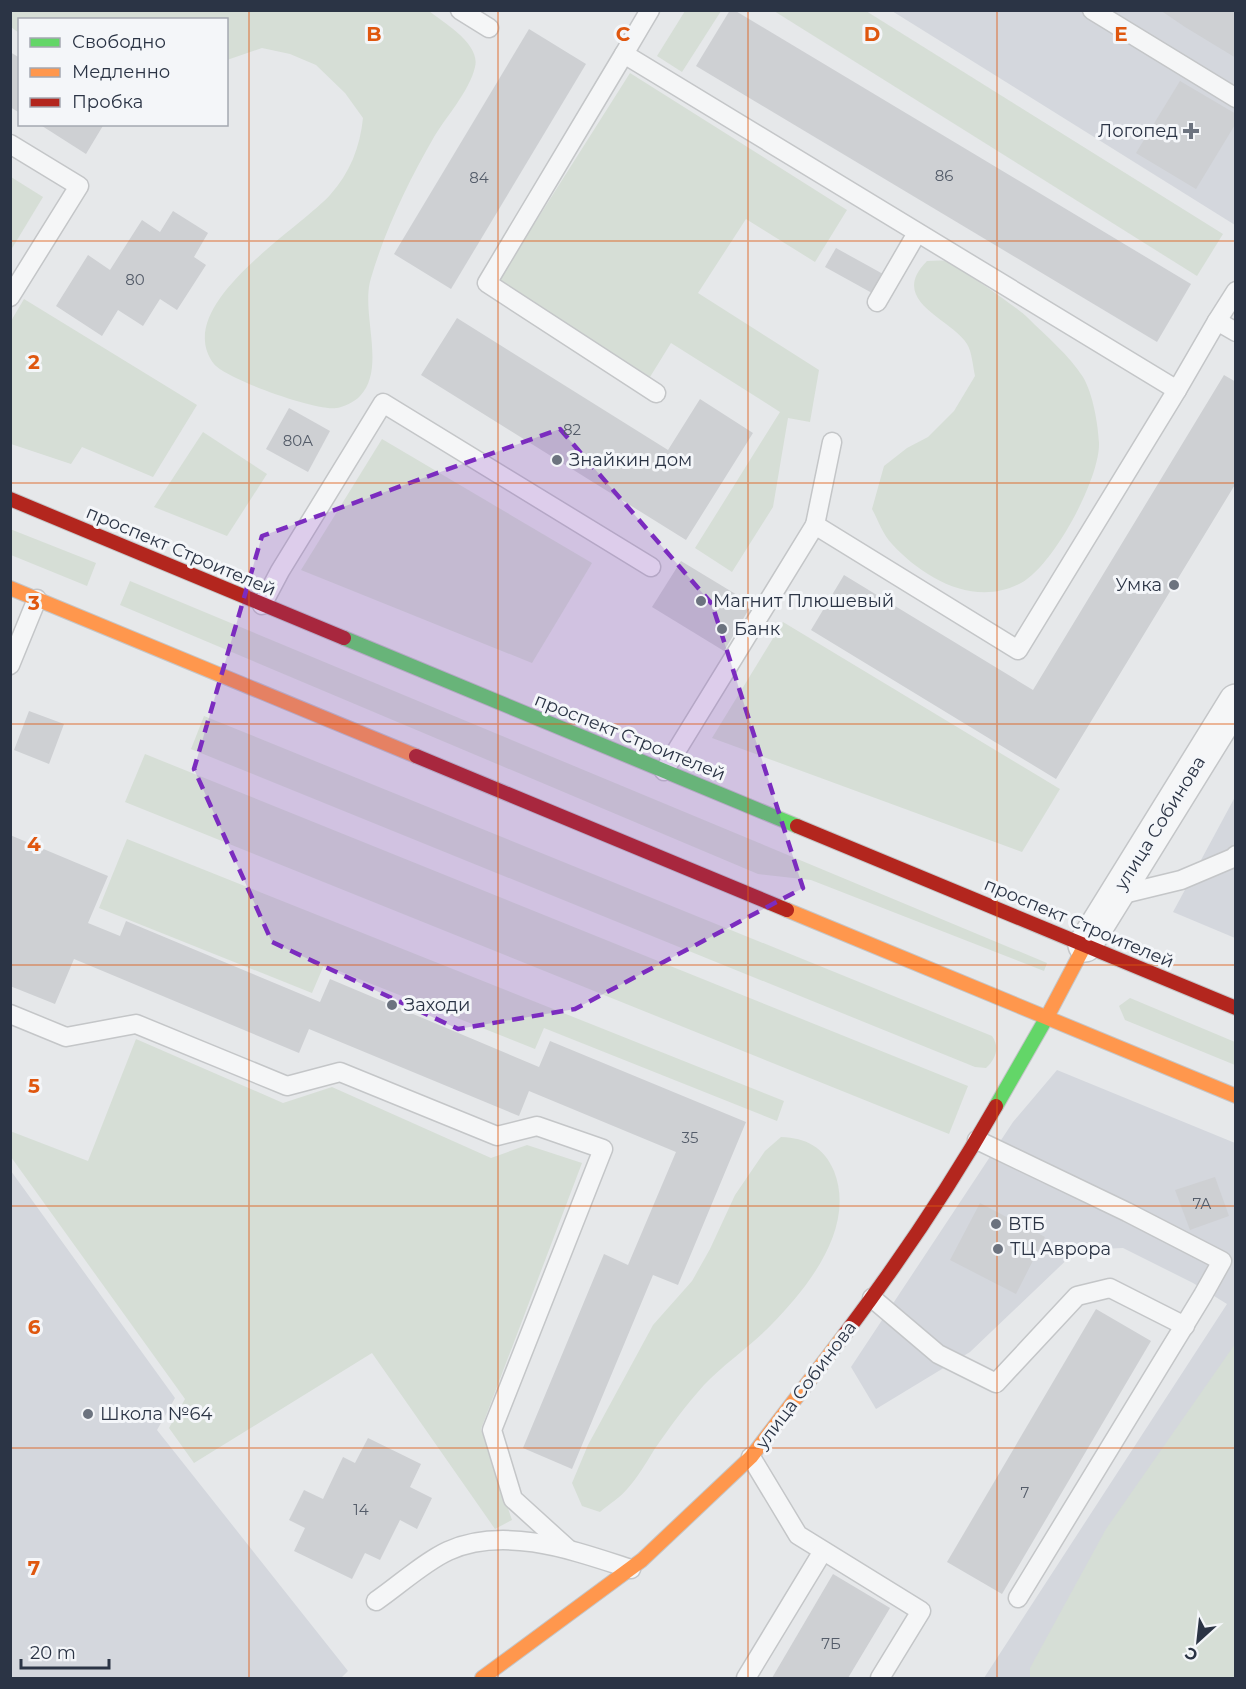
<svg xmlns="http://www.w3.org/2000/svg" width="1246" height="1689" font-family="Montserrat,sans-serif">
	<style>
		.built { fill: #d4d7dd }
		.green { fill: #d6ded6 }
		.building { fill: #ced0d3 }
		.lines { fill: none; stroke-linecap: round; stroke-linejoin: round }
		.lane-casing { stroke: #c4c6c8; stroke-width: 21 }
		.street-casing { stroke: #c4c6c8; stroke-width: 36 }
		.fast-casing { stroke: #c4c6c8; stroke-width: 16 }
		.slow-casing { stroke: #c4c6c8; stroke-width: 16 }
		.jam-casing { stroke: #c4c6c8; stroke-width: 16 }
		.lane { stroke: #f5f6f7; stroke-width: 18 }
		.street { stroke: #f5f6f7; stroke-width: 33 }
		.fast { stroke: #63d668; stroke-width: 14 }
		.slow { stroke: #ff974d; stroke-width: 14 }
		.jam { stroke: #b3261e; stroke-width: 14 }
		.marked { fill: #7b2cbf; fill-opacity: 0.2; stroke: #7b2cbf; stroke-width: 4.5; stroke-dasharray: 12 8; stroke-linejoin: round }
		.grid { fill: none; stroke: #df570f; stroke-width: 1.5; stroke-opacity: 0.55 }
		.poi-dot { fill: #6c737f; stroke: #f4f6f9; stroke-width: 2 }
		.labels { text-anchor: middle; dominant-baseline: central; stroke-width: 6; stroke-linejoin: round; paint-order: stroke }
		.number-label { font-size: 15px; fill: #545c69 }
		.poi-label { font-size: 18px; fill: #2b3445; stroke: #f4f6f9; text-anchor: start }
		.street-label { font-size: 18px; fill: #2b3445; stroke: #f4f6f9 }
		.grid-label { font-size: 20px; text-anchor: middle; font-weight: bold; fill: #df570f; stroke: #f4f6f9; stroke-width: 6; stroke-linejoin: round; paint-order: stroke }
	</style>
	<rect width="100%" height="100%" fill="#e6e8ea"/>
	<g class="built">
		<path d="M892,11H1235V225Z"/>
		<path d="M1235,797V938L1173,912Z"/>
		<path d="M1057,1070L1235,1143V1678H984L1227,1304L1193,1283L1123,1248L1077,1250L970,1352L876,1409L851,1367L1013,1122Z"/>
		<path d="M11,1171L175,1398L157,1430L348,1671L341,1678H11Z"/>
	</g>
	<g class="green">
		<path d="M10,11H429C444,23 481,44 475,67C470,90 446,117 434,137C409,180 385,230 371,278C360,312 387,368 360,396C356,401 342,408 336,408C316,411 226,379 214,364C170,306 297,231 330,195C350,173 360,147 363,118L345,93L316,65L290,54L262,48L227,60L226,20H20L19,33L11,27Z"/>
		<path d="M685,11H721L682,72L657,56Z"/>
		<path d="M774,11H866L1223,234L1197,276Z"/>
		<path d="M630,73L847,210L815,262L746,219L698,293L819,370L810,422L788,418L773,507L732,572L695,548L780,412L671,343L650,377L498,281Z"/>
		<path d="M11,177L43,197L11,250Z"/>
		<path d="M927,261C933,261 940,260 945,261C954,263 1019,309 1027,317C1046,336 1069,355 1083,377C1093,394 1098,424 1099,443C1100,479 1053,566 1021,583C975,608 923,578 892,544C883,535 878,520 872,509L884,466L907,448L928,437L954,411L975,376C973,367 972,352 967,344C951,318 887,301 927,261Z"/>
		<path d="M24,299L197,405L153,477L82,447L71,464L11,444V321Z"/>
		<path d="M203,432L267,474L227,536L154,507Z"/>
		<path d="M382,439L592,563L532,663L301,570Z"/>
		<path d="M10,529L96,563L87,586L11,555Z"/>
		<path d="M130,581L1047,963L1044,971L811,880L758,874L120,605Z"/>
		<path d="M783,622L1060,789L1022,852L712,738Z"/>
		<path d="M204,716L992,1036C1000,1047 996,1059 986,1068L975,1067L191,749Z"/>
		<path d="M145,754L968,1086L949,1134L125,802Z"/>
		<path d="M127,839L784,1101L777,1121L544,1028L535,1049L324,965L312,993L99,908Z"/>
		<path d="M1130,998L1235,1042V1065L1125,1020L1119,1006Z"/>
		<path d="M136,1039L283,1103L332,1087L491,1158L527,1145L582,1163L481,1429L512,1520L495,1529L372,1353L194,1463L169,1428L185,1399L11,1157L10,1131L88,1161Z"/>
		<path d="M781,1137C806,1138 824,1147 834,1171C856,1227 809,1286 772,1324C751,1346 725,1363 704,1385C686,1405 669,1428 654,1450C646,1463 638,1477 628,1488C621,1497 609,1504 600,1512L582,1506L572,1483L588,1445L653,1325L692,1281L710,1249L735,1195L765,1151Z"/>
		<path d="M1235,1344V1678H1030V1668L1106,1529Z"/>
	</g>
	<g class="building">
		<path d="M730,10H734L1191,284L1157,342L696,66Z"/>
		<path d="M1160,10H1236V58L1185,27Z"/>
		<path d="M529,29L586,64L451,289L394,254Z"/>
		<path d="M10,52L20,58V113L10,107Z"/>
		<path d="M1180,81L1236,114V123L1196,189L1136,153Z"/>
		<path d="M39,124H104L86,154Z"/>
		<path d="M173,211L208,233L194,257L206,265L177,310L160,299L143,326L118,310L102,336L56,306L88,255L110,270L142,220L160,232Z"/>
		<path d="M836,248L883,274L872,293L825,267Z"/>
		<path d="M457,318L668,450L700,399L753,433L686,540L421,375Z"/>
		<path d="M1224,375L1236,382V483L1056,779L811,630L844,575L1033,690Z"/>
		<path d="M289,408L330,431L308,472L266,449Z"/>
		<path d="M681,561L752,604L724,651L652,607Z"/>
		<path d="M29,711L64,724L49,764L14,750Z"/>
		<path d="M10,835L108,876L88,923L120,936L126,921L320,1002L330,979L539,1067L550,1041L746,1122L678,1285L653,1275L572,1469L523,1448L604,1254L628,1265L676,1152L529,1091L519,1116L309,1029L299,1053L74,959L55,1004L10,986Z"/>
		<path d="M1215,1177L1229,1216L1190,1230L1175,1190Z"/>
		<path d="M980,1203L1045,1237L1016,1294L950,1260Z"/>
		<path d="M1096,1309L1151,1341L1002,1594L947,1562Z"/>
		<path d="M368,1438L421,1464L410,1487L432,1498L417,1529L400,1520L380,1560L365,1553L352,1579L294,1551L305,1528L289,1520L304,1490L323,1499L343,1457L355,1463Z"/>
		<path d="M833,1574L890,1608L848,1678H772Z"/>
	</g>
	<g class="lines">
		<defs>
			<g id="lane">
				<path d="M460,10L489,28"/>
				<path d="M650,10L624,54L1177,390L1217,321L1236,332"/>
				<path d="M1092,10L1236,98"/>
				<path d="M624,54L487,283L656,393"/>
				<path d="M10,144L79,186L10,297"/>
				<path d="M877,302L917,233"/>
				<path d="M1217,321L1236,291"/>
				<path d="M815,525L832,442"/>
				<path d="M262,605L280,571L383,403L651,567"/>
				<path d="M10,665L37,599"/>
				<path d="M664,771L815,525L1018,650L1177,390"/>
				<path d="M1115,896L1181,880L1233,858L1236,855"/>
				<path d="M10,1014L66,1037L136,1024L287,1086L340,1072L497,1136L537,1126L603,1149L492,1430L513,1499L567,1548"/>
				<path d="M977,1140L1127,1212L1222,1261L1203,1295L1018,1598"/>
				<path d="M872,1298L938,1354L996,1383L1077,1296L1110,1288L1185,1326"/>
				<path d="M751,1457L798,1535L921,1611L880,1678"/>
				<path d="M376,1601C398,1586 424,1562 448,1551C505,1525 575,1551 631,1569"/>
				<path d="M746,1678L823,1551"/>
			</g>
			<path id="street" d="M1085,945L1236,701"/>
			<g id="fast">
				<path d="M344,638L797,826"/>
				<path d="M996,1106L1047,1017"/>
			</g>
			<g id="slow">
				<path d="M10,588L416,756"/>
				<path d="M787,910L1236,1096"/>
				<path d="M1047,1017L1085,945"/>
				<path d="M482,1678L642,1560L751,1457L845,1334"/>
			</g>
			<g id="jam">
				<path d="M10,499L344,638"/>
				<path d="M416,756L787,910"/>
				<path d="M797,826L1236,1008"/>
				<path d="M845,1334C899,1262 951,1185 996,1106"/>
			</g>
		</defs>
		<use href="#lane" class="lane-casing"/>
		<use href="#street" class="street-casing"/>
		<use href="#fast" class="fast-casing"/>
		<use href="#slow" class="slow-casing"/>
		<use href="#jam" class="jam-casing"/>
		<use href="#lane" class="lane"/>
		<use href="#street" class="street"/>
		<use href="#fast" class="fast"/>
		<use href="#slow" class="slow"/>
		<use href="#jam" class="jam"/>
	</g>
	<path class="marked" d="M560,429L712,604L803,888L575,1009L458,1029L272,942L194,769L262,536Z"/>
	<path class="grid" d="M249,10V1678M498,10V1678M748,10V1678M997,10V1678M10,241H1236M10,483H1236M10,724H1236M10,965H1236M10,1206H1236M10,1448H1236"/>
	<g class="poi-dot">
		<path d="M1188 122h6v6h6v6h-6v6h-6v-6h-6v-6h6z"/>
		<circle cx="557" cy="460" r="6"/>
		<circle cx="1174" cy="585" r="6"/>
		<circle cx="701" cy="601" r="6"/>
		<circle cx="722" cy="629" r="6"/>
		<circle cx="392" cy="1005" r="6"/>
		<circle cx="996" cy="1224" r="6"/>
		<circle cx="998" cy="1249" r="6"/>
		<circle cx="88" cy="1414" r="6"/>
	</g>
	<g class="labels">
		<g class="number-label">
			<text x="944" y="175">86</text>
			<text x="479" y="177">84</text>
			<text x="135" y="279">80</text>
			<text x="572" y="429">82</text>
			<text x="298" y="440">80А</text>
			<text x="690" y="1137">35</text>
			<text x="1202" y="1203">7А</text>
			<text x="1025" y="1492">7</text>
			<text x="361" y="1509">14</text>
			<text x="831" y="1643">7Б</text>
		</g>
		<g class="poi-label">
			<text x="1178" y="131" text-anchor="end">Логопед</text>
			<text x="569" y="460">Знайкин дом</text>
			<text x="1162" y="585" text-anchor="end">Умка</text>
			<text x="713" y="601">Магнит Плюшевый</text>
			<text x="734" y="629">Банк</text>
			<text x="404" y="1005">Заходи</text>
			<text x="1008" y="1224">ВТБ</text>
			<text x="1010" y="1249">ТЦ Аврора</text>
			<text x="100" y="1414">Школа №64</text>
		</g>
		<g class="street-label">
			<text transform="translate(181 551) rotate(23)">проспект Строителей</text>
			<text transform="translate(630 737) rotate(22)">проспект Строителей</text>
			<text transform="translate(1160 823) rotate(-58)">улица Собинова</text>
			<text transform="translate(1079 923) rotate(23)">проспект Строителей</text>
			<text transform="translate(806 1385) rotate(-53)">улица Собинова</text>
		</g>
	</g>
	<g class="grid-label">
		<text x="374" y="41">B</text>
		<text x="623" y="41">C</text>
		<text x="872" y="41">D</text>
		<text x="1121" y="41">E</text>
		<text x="34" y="369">2</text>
		<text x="34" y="610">3</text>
		<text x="34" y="851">4</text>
		<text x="34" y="1093">5</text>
		<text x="34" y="1334">6</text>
		<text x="34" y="1575">7</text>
	</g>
	<rect width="1246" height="1689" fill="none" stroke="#2b3445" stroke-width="24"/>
	<rect x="18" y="18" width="210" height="108" fill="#f4f6f9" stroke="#a4a8b1" stroke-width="1.5"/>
	<rect x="30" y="38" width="30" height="9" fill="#63d668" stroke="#a4a8b1" stroke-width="1.5"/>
	<text x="72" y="48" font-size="18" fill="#2b3445">Свободно</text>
	<rect x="30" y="68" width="30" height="9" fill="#ff974d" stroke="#a4a8b1" stroke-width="1.5"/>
	<text x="72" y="78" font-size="18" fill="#2b3445">Медленно</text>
	<rect x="30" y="98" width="30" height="9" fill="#b3261e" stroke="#a4a8b1" stroke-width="1.5"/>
	<text x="72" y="108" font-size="18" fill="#2b3445">Пробка</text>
	<g transform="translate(1198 1641) rotate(207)" stroke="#f4f6f9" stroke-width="4.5" paint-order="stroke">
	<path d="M0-4.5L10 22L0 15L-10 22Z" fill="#2b3445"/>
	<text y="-9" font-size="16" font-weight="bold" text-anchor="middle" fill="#2b3445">С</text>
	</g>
	<path d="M21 1659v9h88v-9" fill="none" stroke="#2b3445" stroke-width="3"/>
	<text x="30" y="1659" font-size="18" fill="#2b3445" stroke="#f4f6f9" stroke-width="4.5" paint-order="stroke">20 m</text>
</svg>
